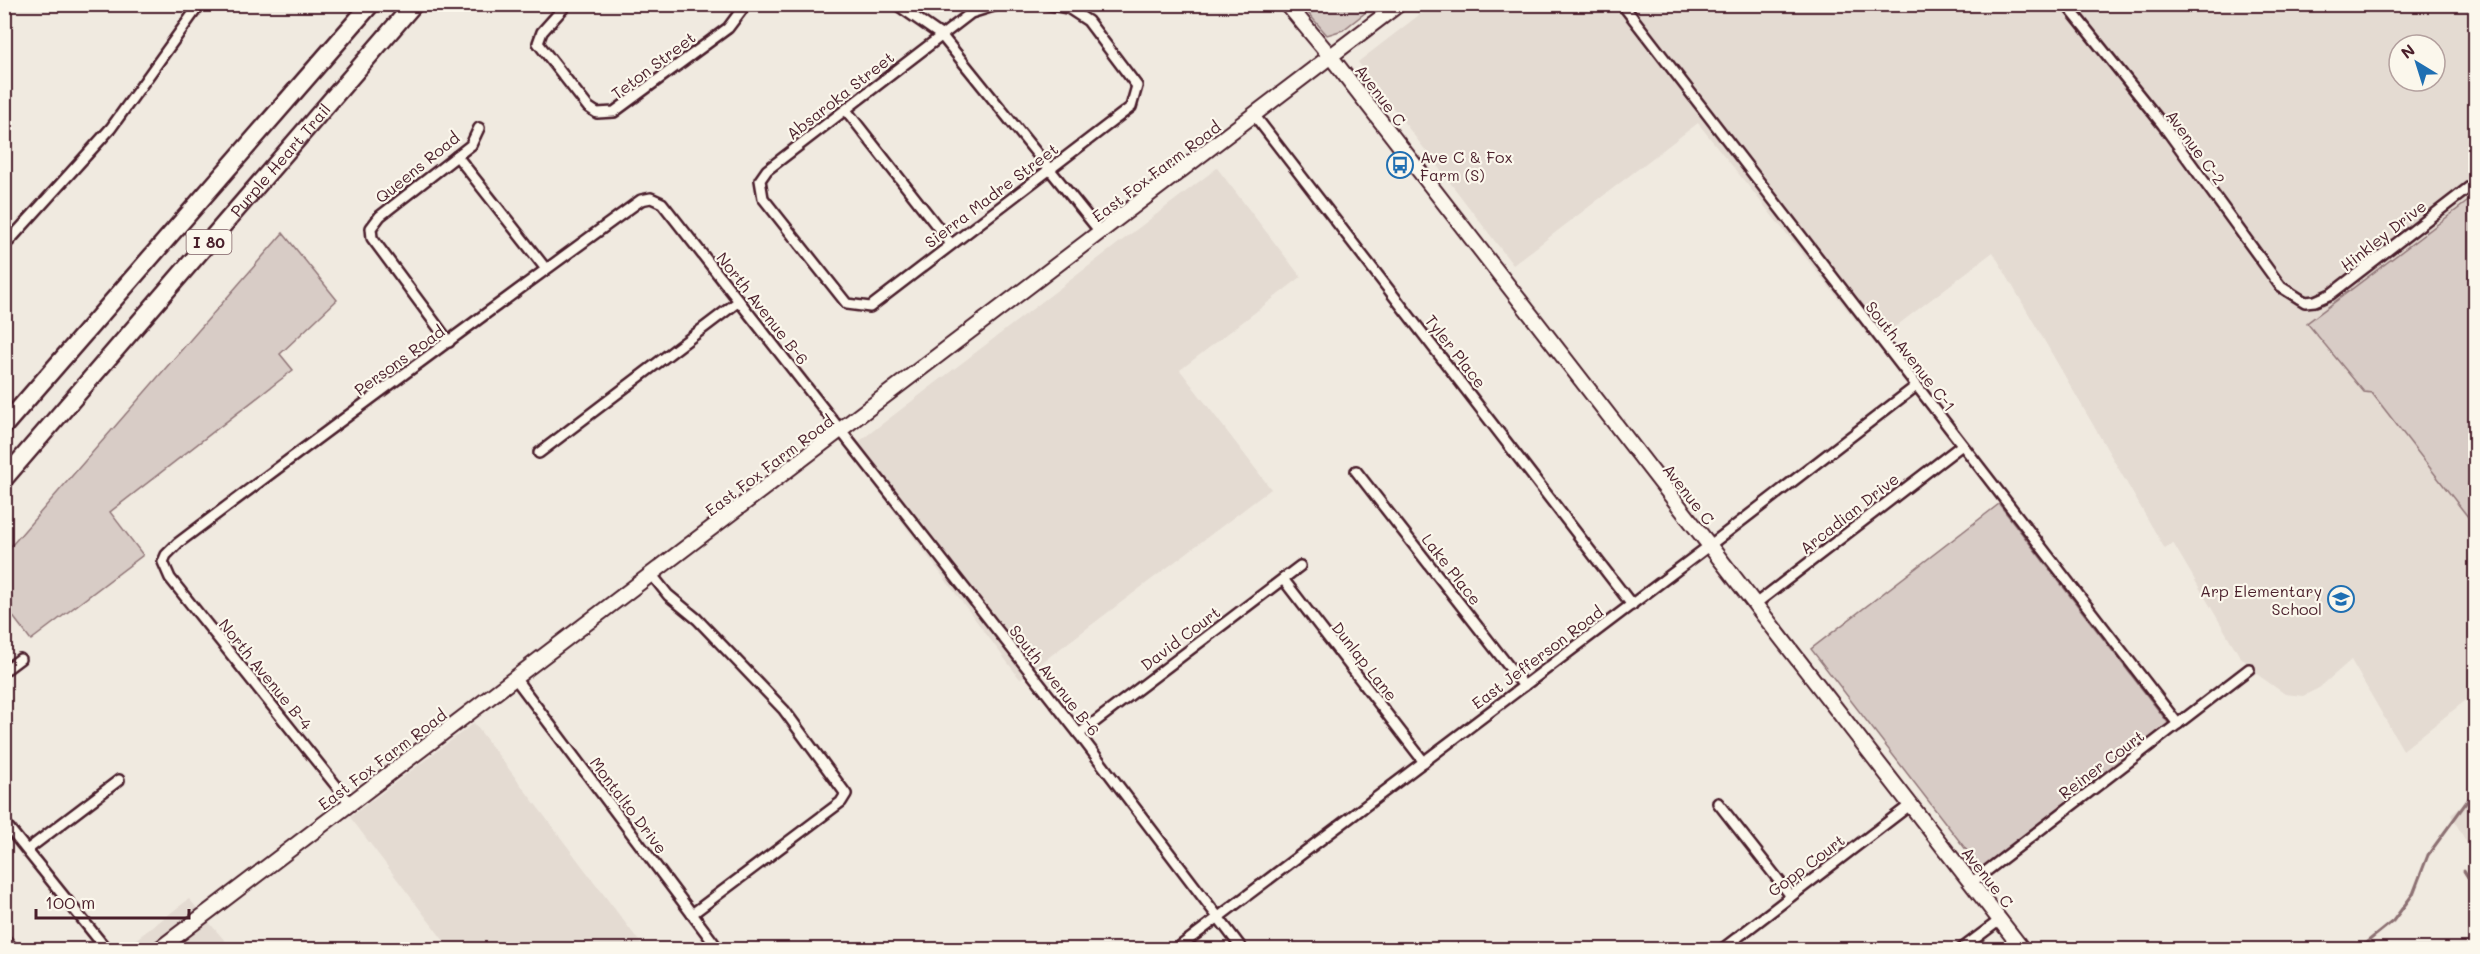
<svg xmlns="http://www.w3.org/2000/svg" width="2480" height="954" font-family="Mali,sans-serif">
	<style>
		.built { fill: #e4dbd2; fill-rule: evenodd }
		.green { fill: #d8ccc6; stroke: #917678; stroke-width: 1.5 }
		.lines { fill: none; stroke-linecap: round; stroke-linejoin: round }
		.stream { stroke: #8c6f72; stroke-width: 3 }
		.street-casing { stroke: #4a1f2b; stroke-width: 14 }
		.secondary-casing { stroke: #4a1f2b; stroke-width: 18 }
		.highway-casing { stroke: #4a1f2b; stroke-width: 21 }
		.street { stroke: #fbf7ec; stroke-width: 9 }
		.secondary { stroke: #fbf7ec; stroke-width: 14 }
		.highway { stroke: #fbf7ec; stroke-width: 16 }
		.labels { text-anchor: middle; dominant-baseline: central; stroke-width: 4.5; stroke-linejoin: round; paint-order: stroke }
		.shield { fill: #fbf7ec; stroke: #7f6065; stroke-width: 1.5 }
		.shield-label { font-size: 15px; font-weight: bold; fill: #4a1f2b }
		.street-label { font-size: 16px; fill: #4a1f2b; stroke: #fbf7ec }
		.poi-label { font-size: 16px; fill: #4a1f2b; stroke: #fbf7ec; text-anchor: start }
	</style>
	<rect width="100%" height="100%" fill="#f0eae0"/>
	<filter id="ink" filterUnits="userSpaceOnUse"><feTurbulence type="fractalNoise" baseFrequency=".0167" numOctaves="2"/><feDisplacementMap in="SourceGraphic" scale="12" xChannelSelector="R" yChannelSelector="G"/><feConvolveMatrix kernelMatrix="1 2 1 2 8 2 1 2 1" color-interpolation-filters="sRGB"/></filter>
	<g filter="url(#ink)">
		<g class="built">
			<path d="M1432,5H2475V196L2307,323L2363,391L2372,392L2475,526V693L2403,750L2351,660L2319,688L2303,696L2285,694L2258,675L2239,655L2173,543L2165,549L1993,252L1874,343L1698,123L1513,265L1358,62ZM2399,45H2435V81H2399Z"/>
			<path d="M1217,168L1301,277L1180,370L1271,489L1020,679L848,450Z"/>
			<path d="M474,723L645,949H450L350,817Z"/>
			<path d="M2475,796V857L2451,815Z"/>
			<path d="M189,899L232,949L122,950Z"/>
		</g>
		<g class="green">
			<path d="M1301,5H1375L1343,30L1327,35Z"/>
			<path d="M2475,196V526L2372,393L2364,392L2307,323Z"/>
			<path d="M283,233L337,300L280,354L293,370L110,512L143,555L31,640L5,606V553Z"/>
			<path d="M1999,504L2169,724L1981,869L1811,649Z"/>
		</g>
		<g class="lines">
			<g class="stream">
				<path d="M2464,871L2476,890"/>
				<path d="M2357,950L2393,921L2413,894L2428,855L2476,789"/>
			</g>
			<defs>
				<g id="street">
					<path d="M567,4L542,32L538,43L588,107L597,113L614,112L728,28L746,4"/>
					<path d="M896,4L942,36L1101,233"/>
					<path d="M1000,4L971,13L767,170L760,180L763,198L847,304L870,307L1131,107L1137,86L1088,21L1068,8L1046,4"/>
					<path d="M1622,4L2178,724"/>
					<path d="M2066,4L2163,125L2281,287L2305,302L2315,301L2331,294L2476,182"/>
					<path d="M846,110L951,244"/>
					<path d="M1255,116L1632,605"/>
					<path d="M457,156L546,269"/>
					<path d="M9,241L111,128L200,4"/>
					<path d="M449,342L372,238L371,228L380,216L471,145L479,128"/>
					<path d="M539,453L739,301"/>
					<path d="M1356,471L1524,686"/>
					<path d="M652,575L668,595L697,619L784,710L846,794L841,802L692,914"/>
					<path d="M1283,579L1424,762"/>
					<path d="M1754,605L1962,445"/>
					<path d="M4,671L20,659"/>
					<path d="M515,678L719,950"/>
					<path d="M1079,734L1300,566"/>
					<path d="M350,803L170,578L163,562L166,555L178,543C332,427 486,313 641,200L651,198L662,203L1079,734L1243,950"/>
					<path d="M1718,803L1791,896"/>
					<path d="M4,822L107,950"/>
					<path d="M27,850L119,780"/>
					<path d="M1971,883L2249,669"/>
					<path d="M4,938L14,950"/>
					<path d="M1175,950L1718,539L1915,387"/>
					<path d="M1721,950L1910,805"/>
					<path d="M1960,950L2000,920"/>
				</g>
				<g id="secondary">
					<path d="M1287,4L1331,57L2023,950"/>
					<path d="M158,950L1399,4"/>
				</g>
				<g id="highway">
					<path d="M4,426L371,4"/>
					<path id="s1" d="M4,479L414,4"/>
				</g>
			</defs>
			<use href="#street" class="street-casing"/>
			<use href="#secondary" class="secondary-casing"/>
			<use href="#highway" class="highway-casing"/>
			<use href="#street" class="street"/>
			<use href="#secondary" class="secondary"/>
			<use href="#highway" class="highway"/>
		</g>
	</g>
	<defs>
		<symbol id="bus-ring" viewBox="-11 -11 22 22"><circle r="9.5" fill="#fbf7ec" stroke="#1f6fb2" stroke-width="1.5"/><path d="M-5-6H5V4H4V6H2V4H-2V6H-4V4H-5ZM-3.5-4V0h7V-4ZM-3.5 1.2v1.5H-2V1.2ZM2 1.2v1.5H3.5V1.2Z" fill="#1f6fb2"/></symbol>
		<symbol id="school-ring" viewBox="-11 -11 22 22"><circle r="9.5" fill="#fbf7ec" stroke="#1f6fb2" stroke-width="1.5"/><path d="M0-5L7-2L0 1L-7-2ZM-4 1L0 2.5L4 1V4Q0 6-4 4Z" fill="#1f6fb2"/></symbol>
	</defs>
	<g fill-rule="evenodd">
		<use href="#bus-ring" x="1385" y="150" width="30" height="30"/>
		<use href="#school-ring" x="2326" y="584" width="30" height="30"/>
	</g>
	<g class="labels">
		<rect class="shield" x="186.5" y="230" width="45" height="24" rx="4.5"/>
		<g class="shield-label">
			<text x="209" y="242">I 80</text>
		</g>
		<g class="street-label">
			<text transform="translate(653 65) rotate(-37)">Teton Street</text>
			<text transform="translate(840 95) rotate(-38)">Absaroka Street</text>
			<text transform="translate(1381 95) rotate(53)">Avenue C</text>
			<text transform="translate(2196 147) rotate(54)">Avenue C-2</text>
			<text stroke="none"><textPath href="#s1" startOffset="422">Purple Heart Trail</textPath></text>
			<text transform="translate(417 167) rotate(-39)">Queens Road</text>
			<text transform="translate(1156 171) rotate(-37)">East Fox Farm Road</text>
			<text transform="translate(991 195) rotate(-37)">Sierra Madre Street</text>
			<text transform="translate(2383 235) rotate(-38)">Hinkley Drive</text>
			<text transform="translate(763 308) rotate(52)">North Avenue B-6</text>
			<text transform="translate(1456 351) rotate(52)">Tyler Place</text>
			<text transform="translate(1911 356) rotate(52)">South Avenue C-1</text>
			<text transform="translate(399 360) rotate(-36)">Persons Road</text>
			<text transform="translate(769 465) rotate(-37)">East Fox Farm Road</text>
			<text transform="translate(1689 494) rotate(52)">Avenue C</text>
			<text transform="translate(1849 513) rotate(-38)">Arcadian Drive</text>
			<text transform="translate(1452 569) rotate(52)">Lake Place</text>
			<text transform="translate(1180 638) rotate(-37)">David Court</text>
			<text transform="translate(1537 657) rotate(-37)">East Jefferson Road</text>
			<text transform="translate(1365 661) rotate(52)">Dunlap Lane</text>
			<text transform="translate(266 674) rotate(51)">North Avenue B-4</text>
			<text transform="translate(1055 680) rotate(52)">South Avenue B-6</text>
			<text transform="translate(382 759) rotate(-37)">East Fox Farm Road</text>
			<text transform="translate(2101 764) rotate(-37)">Reiner Court</text>
			<text transform="translate(629 805) rotate(53)">Montalto Drive</text>
			<text transform="translate(1806 865) rotate(-37)">Gopp Court</text>
			<text transform="translate(1988 877) rotate(52)">Avenue C</text>
		</g>
		<g class="poi-label">
			<text x="1420" y="156">Ave C &amp; Fox<tspan x="1420" dy="18">Farm (S)</tspan></text>
			<text x="2322" y="590" text-anchor="end">Arp Elementary<tspan x="2322" dy="18">School</tspan></text>
		</g>
	</g>
	<rect width="2480" height="954" fill="none" stroke="#fbf7ec" stroke-width="24"/>
	<rect x="12" y="12" width="2456" height="930" fill="none" stroke="#4a1f2b" stroke-width="2" filter="url(#ink)"/>
	<g transform="translate(2417 63) rotate(322)"><circle r="28" fill="#fbf7ec" stroke="#b4a19f" stroke-width="1.5"/>
	<path d="M0-4.5L10 22L0 15L-10 22Z" fill="#1f6fb2"/>
	<text y="-9" font-size="16" font-weight="bold" text-anchor="middle" fill="#4a1f2b">N</text>
	</g>
	<path d="M36 909v9h153v-9" fill="none" stroke="#4a1f2b" stroke-width="3"/>
	<text x="45" y="909" font-size="18" fill="#4a1f2b" stroke="#fbf7ec" stroke-width="4.5" paint-order="stroke">100 m</text>
</svg>
